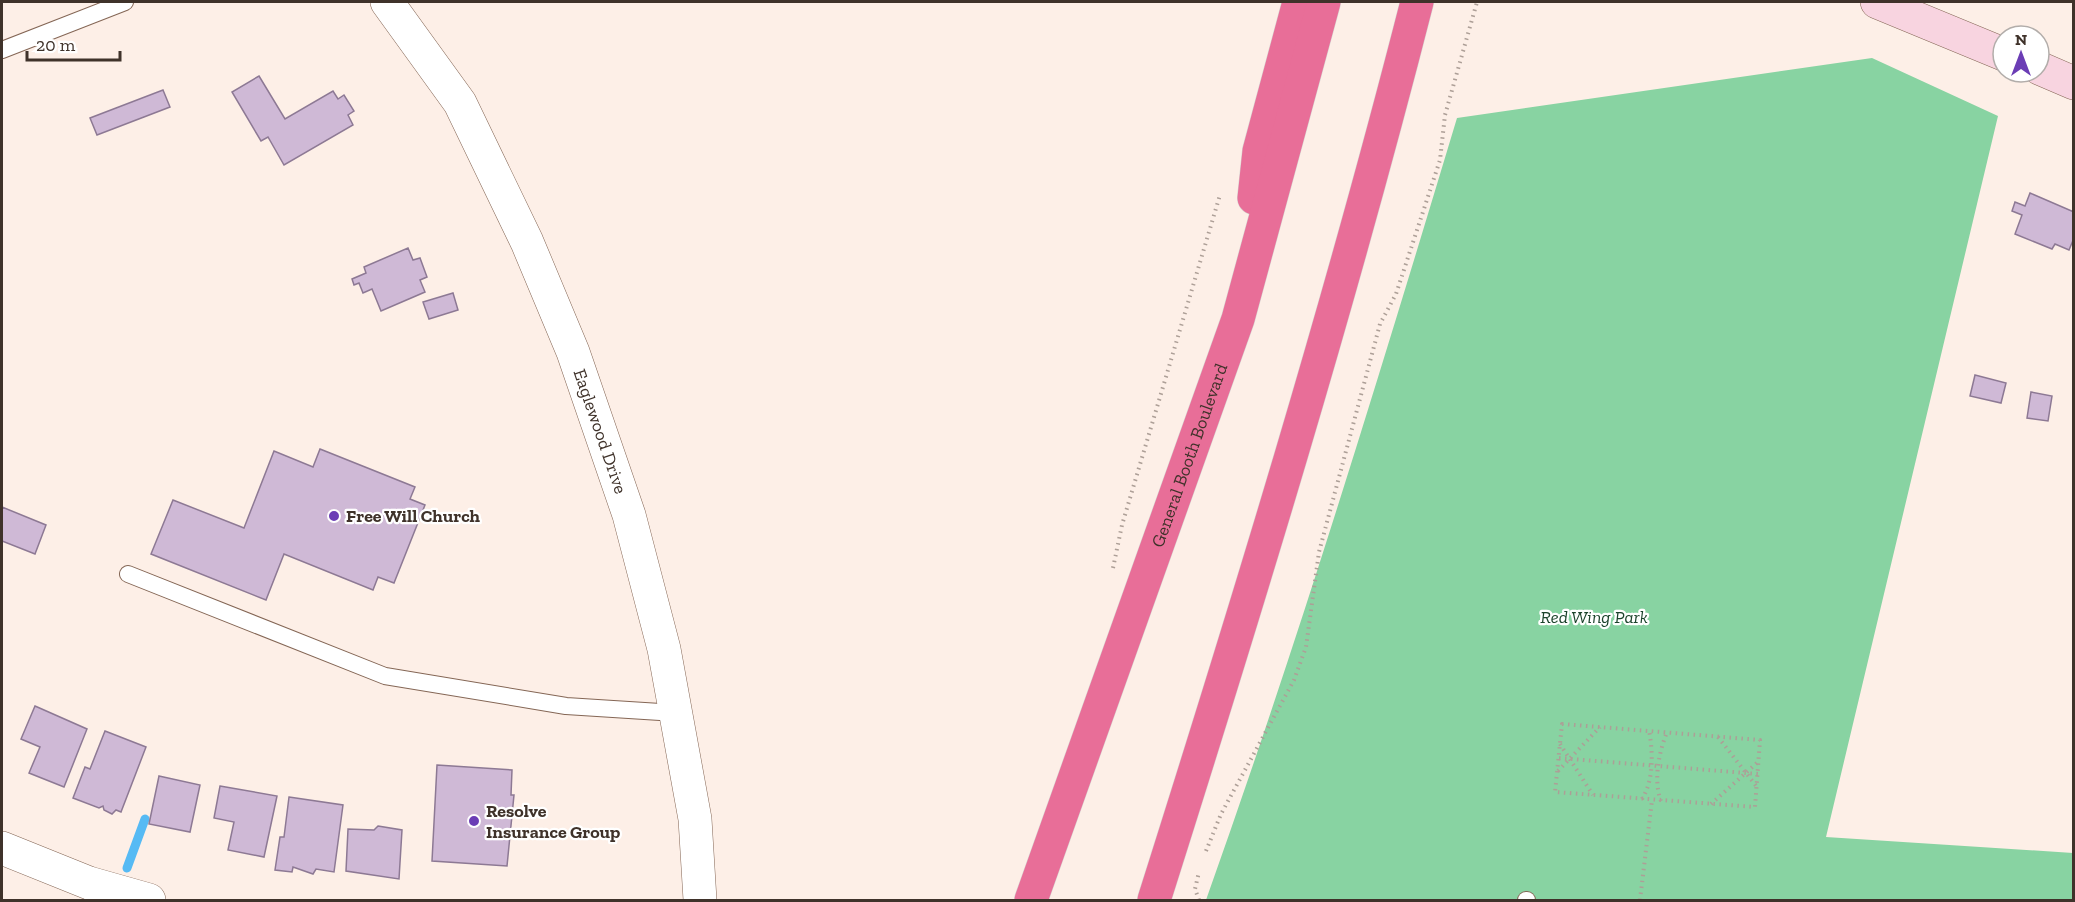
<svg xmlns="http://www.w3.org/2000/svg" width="2075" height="902" font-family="'Zilla Slab',serif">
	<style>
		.green { fill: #88d3a2 }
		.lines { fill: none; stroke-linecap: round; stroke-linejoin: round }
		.stream { stroke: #56baf4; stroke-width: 9 }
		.building { fill: #cfb9d6; stroke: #8d7994; stroke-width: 1.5 }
		.lane-casing { stroke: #846655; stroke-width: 18 }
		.street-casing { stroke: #846655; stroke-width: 34 }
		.secondary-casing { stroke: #846655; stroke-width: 34 }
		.highway-casing { stroke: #d5d2d0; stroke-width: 34 }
		.path { stroke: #ad9f97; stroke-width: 4; stroke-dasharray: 1.5 4.5; stroke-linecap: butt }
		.lane { stroke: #fff; stroke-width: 16 }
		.street { stroke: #fff; stroke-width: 33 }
		.secondary { stroke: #f8d4e0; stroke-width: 33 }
		.highway { stroke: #e86e98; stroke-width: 33 }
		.poi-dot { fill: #6b3db5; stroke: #fff; stroke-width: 2 }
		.labels { text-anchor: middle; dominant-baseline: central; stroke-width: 4.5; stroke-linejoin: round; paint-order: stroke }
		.street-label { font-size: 18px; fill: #3f322a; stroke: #fff }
		.poi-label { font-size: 18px; font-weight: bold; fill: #3f322a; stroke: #fff; text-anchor: start }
		.park-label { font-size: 18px; font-style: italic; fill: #1b432b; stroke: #fff }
	</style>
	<rect width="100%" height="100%" fill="#fdefe7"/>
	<path class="green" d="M1872,58L1998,116L1826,837L2073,853V900H1206C1298,642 1378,380 1457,118Z"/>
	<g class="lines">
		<path class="stream" d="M127,868L145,819"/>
	</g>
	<g class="building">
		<path d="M259,76L285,119L333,91L338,99L344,95L354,111L348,115L353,125L284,165L268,137L261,141L232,92Z"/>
		<path d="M163,90L170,107L97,135L90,118Z"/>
		<path d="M2030,193L2074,212V238L2069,250L2055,244L2052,249L2015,234L2022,215L2012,211L2015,202L2025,206Z"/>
		<path d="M408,248L413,260L420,258L427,277L420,280L425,292L381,311L372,289L363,293L359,283L354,285L352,279L366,273L364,267Z"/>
		<path d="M453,293L458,310L429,319L423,302Z"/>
		<path d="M1975,375L2006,383L2001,403L1970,396Z"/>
		<path d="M2031,392L2052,396L2048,421L2027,418Z"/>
		<path d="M320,449L415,487L410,499L425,505L394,583L378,577L373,590L284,554L266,600L151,554L173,500L244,528L274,451L313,467Z"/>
		<path d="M2,507L46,525L35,554L2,541Z"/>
		<path d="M35,706L87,729L64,787L29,773L40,747L21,739Z"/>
		<path d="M105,731L146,747L121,812L116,810L112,814L104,810L103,806L99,808L73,798L85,767L90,769Z"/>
		<path d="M437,765L512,770L511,795H514L507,866L432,861Z"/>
		<path d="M159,776L200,785L190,832L149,824Z"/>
		<path d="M220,786L277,796L264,857L228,850L234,822L214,818Z"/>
		<path d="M289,797L343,805L334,872L316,869L313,874L293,867L292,872L275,870L280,837H284Z"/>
		<path d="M378,826L402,830L399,879L346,871L348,829L374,830Z"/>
	</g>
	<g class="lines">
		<defs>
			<g id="lane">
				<path d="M2,50L125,2"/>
				<path d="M128,574L385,676L566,706L676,713"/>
				<path d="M1526,900H1527"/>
			</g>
			<g id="street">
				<path id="s1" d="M387,2L460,103L527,242L573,352L629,515L664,649L695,819L700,900"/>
				<path d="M2,848L89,883L149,900"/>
			</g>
			<g id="secondary">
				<path d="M1877,2L2003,54"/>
				<path d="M2039,68L2074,83"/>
			</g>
			<g id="highway">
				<path d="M1254,198L1259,151L1299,2"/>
				<path id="s2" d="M1031,900L1238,319L1324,2"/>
				<path d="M1154,900C1248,603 1340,304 1417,2"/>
			</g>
		</defs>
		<use href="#lane" class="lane-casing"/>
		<use href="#street" class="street-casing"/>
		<use href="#secondary" class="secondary-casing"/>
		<use href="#highway" class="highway-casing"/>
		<g class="path">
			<path d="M1113,568L1122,525L1220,195"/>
			<path d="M1562,724L1760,740L1755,807L1555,792Z"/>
			<path d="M1718,737L1757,787"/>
			<path d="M1560,744L1593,795"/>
			<path d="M1559,758L1758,774"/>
			<path d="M1558,771L1600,727"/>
			<path d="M1642,799C1654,780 1653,752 1649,730"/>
			<path d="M1661,801C1653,780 1659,752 1667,732"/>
			<path d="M1711,804L1759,761"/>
			<path d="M1206,851L1221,814L1294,680L1306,647L1319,552L1380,324L1396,294L1440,160L1445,115L1477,2"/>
			<path d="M1199,900L1195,889L1199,872"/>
			<path d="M1640,900L1652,800"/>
		</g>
		<use href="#lane" class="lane"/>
		<use href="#street" class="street"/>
		<use href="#secondary" class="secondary"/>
		<use href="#highway" class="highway"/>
	</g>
	<g class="poi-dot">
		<circle cx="334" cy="516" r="6"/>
		<circle cx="474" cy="821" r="6"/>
	</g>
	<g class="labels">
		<g class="street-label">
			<text stroke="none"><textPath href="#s1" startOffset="482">Eaglewood Drive</textPath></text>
			<text stroke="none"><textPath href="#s2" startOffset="472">General Booth Boulevard</textPath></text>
		</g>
		<g class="poi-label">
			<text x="346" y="516">Free Will Church</text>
			<text x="486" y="811">Resolve<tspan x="486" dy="21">Insurance Group</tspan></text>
		</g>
		<g class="park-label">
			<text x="1594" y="617">Red Wing Park</text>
		</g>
	</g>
	<rect width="2075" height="902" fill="none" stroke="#3f322a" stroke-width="6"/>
	<g transform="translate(2021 54)"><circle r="28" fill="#ffffff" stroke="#b2adaa" stroke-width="1.5"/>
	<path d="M0-4.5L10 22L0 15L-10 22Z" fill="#6b3db5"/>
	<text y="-9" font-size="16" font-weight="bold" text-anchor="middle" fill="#3f322a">N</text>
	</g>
	<path d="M27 51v9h93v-9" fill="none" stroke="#3f322a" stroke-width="3"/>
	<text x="36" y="51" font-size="18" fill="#3f322a" stroke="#ffffff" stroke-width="4.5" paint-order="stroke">20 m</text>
</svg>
